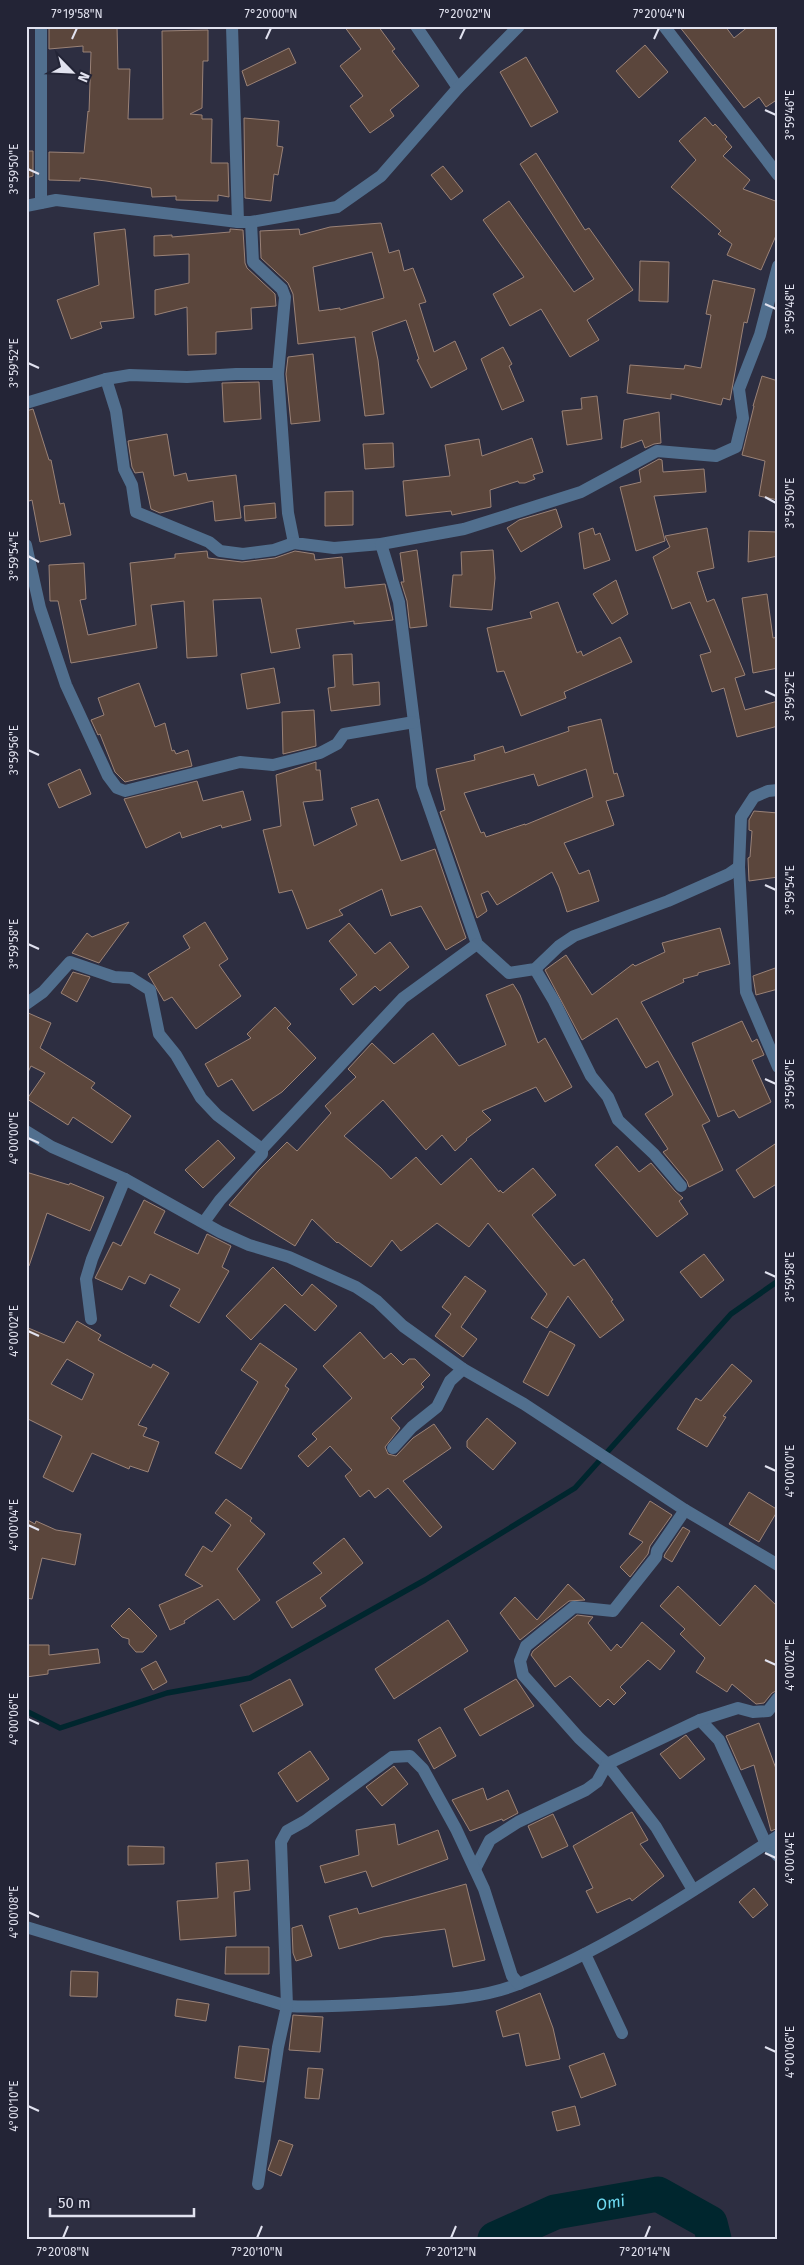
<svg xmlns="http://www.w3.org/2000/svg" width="804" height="2265" font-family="'Fira Sans',sans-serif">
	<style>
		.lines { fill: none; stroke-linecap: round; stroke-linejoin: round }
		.stream { stroke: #00262e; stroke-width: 5.5 }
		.river { stroke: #00262e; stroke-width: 35 }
		.building { fill: #5b463c; stroke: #9a8277; fill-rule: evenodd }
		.minor { stroke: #516f8e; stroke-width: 12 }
		.ticks { fill: none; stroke: #e1e2ef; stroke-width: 2 }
		.labels { text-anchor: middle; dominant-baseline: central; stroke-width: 4.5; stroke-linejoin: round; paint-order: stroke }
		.water-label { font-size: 16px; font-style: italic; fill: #6edcf4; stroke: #232436 }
		.neatline { fill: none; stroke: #e1e2ef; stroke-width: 2 }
		.ticks-label { font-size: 12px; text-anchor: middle; fill: #e1e2ef }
	</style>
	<rect width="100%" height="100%" fill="#2d2e41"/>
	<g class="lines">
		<path class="stream" d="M26,1711L60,1728L167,1693L250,1678L425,1580L575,1488L731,1314L778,1281"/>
		<path class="river" id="s1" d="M495,2239L555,2212L658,2194L710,2223L714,2239"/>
	</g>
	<g class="building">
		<path d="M49,26H117L118,69H130L128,119H163L162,31L208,30V61H203L202,108L190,114L202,115V119H212L211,163H228L229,197L218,195V201L176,200V196L152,197L151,188L106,181L80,178V181L49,180V152L84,153L88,111L89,112L91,52H83V46L49,49Z"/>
		<path d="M344,26H378L395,49L392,51L419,86L390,110L394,116L370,133L350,106L363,96L340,66L361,49Z"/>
		<path d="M679,26H725L734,38L749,26H778V99L766,107L759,97L744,108Z"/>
		<path d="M645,45L668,72L639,98L616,71Z"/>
		<path d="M289,48L296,63L247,86L242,71Z"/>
		<path d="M526,57L558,112L531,127L500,72Z"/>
		<path d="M705,117L713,126L715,124L727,137L725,139L732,147L723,156L750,180L743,189L778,202V231L761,270L727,255L732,244L718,234L721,231L671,187L696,160L679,141Z"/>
		<path d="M244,118L279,121L277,146L283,147L278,175L274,174L271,201L245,198Z"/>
		<path d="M26,151H33V176L26,178Z"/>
		<path d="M536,153L585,230L589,228L633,290L587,320L599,340L570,357L541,309L510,326L493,294L524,277L483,220L509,201L574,292L594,279L520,164Z"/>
		<path d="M443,166L463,191L451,200L431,175Z"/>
		<path d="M381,223L389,253L399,250L404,271L413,268L426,302L419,304L434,352L455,341L467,369L431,388L417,360L419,359L406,320L372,332L378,360L384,414L365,416L355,337L298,344L293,294L288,283L261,258L260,231L299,229L300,235L330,227ZM372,252L384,298L340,310V308L319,311L313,267Z"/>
		<path d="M125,229L134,318L100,322L102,328L71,339L57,300L99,285L94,233Z"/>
		<path d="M230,229L243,230L245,263L247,268L275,294L276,306L251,308L252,329L216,332V354L188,355L187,307L155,315V290L189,283V254L154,256V236L172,235V237L230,232Z"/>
		<path d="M640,261L669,262L668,302L639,301Z"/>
		<path d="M713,280L755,289L747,323L744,322L730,400L723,398L721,405L671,394V399L627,393L630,365L684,369L685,365L701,368L711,315L706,314Z"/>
		<path d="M503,347L512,364L509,366L524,401L502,410L481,359Z"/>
		<path d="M313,354L320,421L291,424L286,374L288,357Z"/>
		<path d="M762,376L778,381V500L759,496L765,461L742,455L754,406H753Z"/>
		<path d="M259,382L261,419L224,422L222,383Z"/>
		<path d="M597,396L602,439L567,445L562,411L582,409L581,398Z"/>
		<path d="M33,409L49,460H51L60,504L64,503L71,535L40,542L32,500L26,502V411Z"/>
		<path d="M659,412L661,443L654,444L645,448L642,440L621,448L624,420Z"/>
		<path d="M167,434L174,476L186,473L188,481L236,475L241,518L215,521L213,501L160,513L151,509L143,472L135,473L132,467L128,441Z"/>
		<path d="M532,438L543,472L533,475L535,479L525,483H519L518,481L490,490L491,507L452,515L451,511L406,516L403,481L450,476L445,445L479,439L482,456Z"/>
		<path d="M393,443L394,467L365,469L363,444Z"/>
		<path d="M659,459L662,460L663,472L704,469L706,492L654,496L665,541L636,551L620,487L641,482L639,470Z"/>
		<path d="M353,491V525L325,526V492Z"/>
		<path d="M275,503L276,518L245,521L244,506Z"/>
		<path d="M556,509L562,527L521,552L507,528L519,520Z"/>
		<path d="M593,528L595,535L600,533L610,560L584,569L579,533Z"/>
		<path d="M707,528L714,568L697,572L707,602L714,599L745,675L735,678L745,710L778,701V726L737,737L724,688L712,692L700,655L711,652L690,602L672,609L653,557L670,547L665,536Z"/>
		<path d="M749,531L778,532V556L748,562Z"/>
		<path d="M417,550L427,626L410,628L407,601L401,582H404L400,553Z"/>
		<path d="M493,550L495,578L492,610L450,607L453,575H462L461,552Z"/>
		<path d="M207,551L208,558L242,562L275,558L295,551L314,554L315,560L342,557L345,588L385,584L393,620L354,624V621L296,629L300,648L271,653L261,598L213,600L217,656L187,658L184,601L151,605L157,648L71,663L58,601H50L49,565L84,563L86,599L80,600L88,635L136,625L130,563L175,558V554Z"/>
		<path d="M616,580L628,614L612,624L593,594Z"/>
		<path d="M767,594L773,638L778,637V668L753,673L742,598Z"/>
		<path d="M558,602L577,653L581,651L583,656L620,637L632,662L564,692L566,698L521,716L504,671L497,672L487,628L532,618L530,612Z"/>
		<path d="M352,654L353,685L379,682L380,705L331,711L328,688L335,687L333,655Z"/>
		<path d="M274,668L280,703L247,709L241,674Z"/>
		<path d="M139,683L155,727L165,723L172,751L174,750L176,754L188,750L192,766L125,782L115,772L100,734L98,735L91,720L104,715L98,698Z"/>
		<path d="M314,710L316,746L283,754L282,712Z"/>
		<path d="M601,719L614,774L617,773L624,796L606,801L614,825L564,843L579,874L589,870L599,901L567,912L559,887L552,872L497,905L488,891L481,894L487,911L477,918L440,812L445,810L436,769L475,760L474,755L503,746L505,753L569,731L568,727ZM586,769L593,797L525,825V824L486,837L484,832L481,833L464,793L534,774L538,786Z"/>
		<path d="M316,762V770H320L323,800L303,802L314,846L357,825L351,808L378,799L401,861L435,849L466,938L446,950L421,906L391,916L382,889L339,910L343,915L307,929L292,890L279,893L263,830L281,826L276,775Z"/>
		<path d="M80,769L91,794L59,808L48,784Z"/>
		<path d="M197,781L203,801L243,791L251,820L222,828L221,825L182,838L180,832L146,848L124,799Z"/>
		<path d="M754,811L778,813V877L749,881L748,858L750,857L752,831L749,830V820Z"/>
		<path d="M129,922L99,963L72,953L87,933L92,937Z"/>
		<path d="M205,922L228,959L219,965L241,996L196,1029L172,997L164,1001L148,974L190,948L183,936Z"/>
		<path d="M349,923L375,954L390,942L409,967L380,991L375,986L353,1005L340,989L357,975L329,941Z"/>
		<path d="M720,928L730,964L698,973V975L683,979L684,982L641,1002L710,1121L702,1125L723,1170L689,1187L687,1181L663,1152L668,1149L645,1114L673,1095L658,1061L646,1068L617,1018L582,1040L545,970L566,955L592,995L633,964L635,966L665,952L662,943Z"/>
		<path d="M778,967V989L756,995L753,976Z"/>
		<path d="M73,972L90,977L77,1002L61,993Z"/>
		<path d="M513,984L520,995L538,1043L545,1038L572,1087L545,1102L536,1087L482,1111L491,1120L466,1139L467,1140L455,1151L442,1135L426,1150L383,1100L344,1136L381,1168L391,1179L416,1157L441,1185L471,1158L499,1192L500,1190L503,1193L533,1168L556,1195L532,1215L574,1266L584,1259L613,1300L611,1301L624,1320L600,1338L568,1296L547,1328L531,1318L547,1294L488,1223L469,1247L437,1223L401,1251L392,1240L371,1267L338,1242L337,1243L312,1219L295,1246L229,1205L259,1170L287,1142L297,1151L331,1113L325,1106L356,1077L348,1069L372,1043L394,1064L433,1033L459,1066L506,1045L486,995Z"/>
		<path d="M275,1007L291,1024L287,1028L316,1058L282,1092L253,1111L232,1079L218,1087L205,1064L251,1038L247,1034Z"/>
		<path d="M26,1012L51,1023L40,1048L95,1083L91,1088L131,1116L112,1143L73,1117L68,1125L27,1099L45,1073L31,1066L26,1076Z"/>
		<path d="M742,1021L752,1042L757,1039L764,1055L752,1060L771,1102L739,1118L734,1110L718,1117L692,1043Z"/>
		<path d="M218,1140L235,1158L203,1188L185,1170Z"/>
		<path d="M778,1142V1183L754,1198L736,1170Z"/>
		<path d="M617,1146L639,1172L651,1163L675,1191L683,1198L679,1201L688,1214L657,1237L595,1165Z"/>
		<path d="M26,1172L69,1185L70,1183L104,1197L90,1231L47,1213L29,1266H26Z"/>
		<path d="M144,1200L165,1211L154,1233L198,1254L207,1234L231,1246L222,1267L229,1271L199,1323L170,1306L180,1289L150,1274L145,1284L129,1276L122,1290L95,1278L113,1242L121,1246Z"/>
		<path d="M704,1254L724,1280L701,1298L680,1272Z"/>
		<path d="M273,1267L302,1296L312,1284L337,1306L315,1331L285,1304L251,1340L226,1316Z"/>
		<path d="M465,1276L486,1291L461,1327L477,1339L463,1357L435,1336L451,1314L442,1307Z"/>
		<path d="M77,1321L101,1335L98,1340L151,1368L153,1364L169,1373L138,1425L147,1428L143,1436L159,1442L148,1472L130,1466L129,1469L92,1453L73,1492L43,1477L62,1436L26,1418V1327L64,1343ZM67,1359L94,1374L82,1400L51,1384Z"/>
		<path d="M550,1331L575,1345L548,1396L523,1382Z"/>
		<path d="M360,1332L384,1359L391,1353L403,1365L409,1359H415L430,1375L421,1384L424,1387L391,1418L400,1428L385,1447L388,1454L396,1456L413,1438L434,1424L451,1448L403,1481L442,1527L430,1537L388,1488L375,1498L369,1490L360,1497L345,1476L352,1470L330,1446L308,1467L298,1456L317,1439L312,1434L352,1398L323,1366Z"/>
		<path d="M260,1343L297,1369L285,1386L289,1389L241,1469L215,1453L258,1382L241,1370Z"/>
		<path d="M732,1364L752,1381L723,1416L726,1417L707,1447L677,1429L696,1398L701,1401Z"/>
		<path d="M487,1418L516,1443L493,1470L467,1447V1441Z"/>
		<path d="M749,1492L778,1510L759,1542L729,1524Z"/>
		<path d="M226,1499L252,1518L250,1521L265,1534L237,1569L260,1600L234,1620L218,1599L184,1621L185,1623L170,1630L159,1605L203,1586L185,1575L203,1546L212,1552L231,1525L215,1513Z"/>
		<path d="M650,1501L672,1515L650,1546L648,1554L630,1577L620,1567L643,1542L629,1534Z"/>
		<path d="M26,1519L35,1524L36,1521L56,1530L81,1534L75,1565L42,1558L32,1599L26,1598Z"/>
		<path d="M683,1527L690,1531L672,1562L664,1557L665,1554Z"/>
		<path d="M344,1538L363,1563L320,1598L326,1606L292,1628L276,1602L322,1573L313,1563Z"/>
		<path d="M568,1584L585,1600L569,1601L520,1640L500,1613L515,1597L537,1620Z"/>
		<path d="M755,1585L778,1607V1690L772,1693L764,1703L756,1704L732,1684L727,1692L696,1672L705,1658L680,1634L685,1629L660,1606L678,1586L720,1626Z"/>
		<path d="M129,1608L157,1636L143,1652H136L129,1644V1639L122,1637L111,1626Z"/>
		<path d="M577,1615L593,1617L588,1623L611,1651L617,1644L621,1648L642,1622L675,1651L660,1670L648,1660L620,1687L626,1693L614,1705L608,1699L600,1707L570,1676L555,1687L531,1655L533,1651Z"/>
		<path d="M448,1620L468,1651L394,1699L375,1669Z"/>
		<path d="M26,1645H49V1655L98,1649L100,1663L48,1670V1674L26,1677Z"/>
		<path d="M156,1661L167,1682L153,1690L141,1669Z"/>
		<path d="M290,1679L303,1705L253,1732L240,1705Z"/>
		<path d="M516,1679L534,1706L480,1736L464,1709Z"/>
		<path d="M759,1723L778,1774V1828L771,1831L754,1765L741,1770L726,1736Z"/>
		<path d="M440,1727L456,1756L434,1769L418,1740Z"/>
		<path d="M686,1735L705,1759L680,1779L660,1754Z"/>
		<path d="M310,1751L329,1779L297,1802L278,1773Z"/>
		<path d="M394,1766L408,1784L382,1806L366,1787Z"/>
		<path d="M483,1788L487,1800L508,1790L518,1813L503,1821L502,1819L470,1831L452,1800Z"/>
		<path d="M632,1812L648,1840L640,1844L664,1876L632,1901L630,1898L597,1913L586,1891L593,1888L573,1846Z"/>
		<path d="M553,1814L568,1846L542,1858L528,1826Z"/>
		<path d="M395,1824L398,1845L438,1830L448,1859L372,1887L366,1871L325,1883L320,1866L359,1855L356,1830Z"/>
		<path d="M128,1846L164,1847V1864L128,1865Z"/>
		<path d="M248,1860L250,1890L234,1892L236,1936L180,1940L177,1901L218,1898L216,1863Z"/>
		<path d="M466,1884L485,1960L453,1967L445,1929L383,1937L339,1949L329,1916L357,1908L359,1914Z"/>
		<path d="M754,1888L768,1905L753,1918L739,1902Z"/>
		<path d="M302,1925L312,1956L296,1961L293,1953L292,1928Z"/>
		<path d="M226,1947H269V1974H225Z"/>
		<path d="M71,1971L98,1972L97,1997L70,1996Z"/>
		<path d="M540,1993L553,2028L560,2059L526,2066L519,2033L503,2037L496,2011Z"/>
		<path d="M177,1999L209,2004L206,2021L175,2016Z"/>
		<path d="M293,2015L323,2017L320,2052L289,2050Z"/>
		<path d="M239,2046L269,2049L264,2082L235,2078Z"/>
		<path d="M604,2053L616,2085L581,2098L569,2066Z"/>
		<path d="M308,2068L323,2069L319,2099L305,2098Z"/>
		<path d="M575,2106L580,2125L557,2131L552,2112Z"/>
		<path d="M279,2140L293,2145L281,2176L268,2170Z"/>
	</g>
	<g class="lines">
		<g class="minor">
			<path d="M41,26V203"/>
			<path d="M232,26L238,222"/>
			<path d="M416,26L458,88"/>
			<path d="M664,26L778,175"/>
			<path d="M26,206L56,200L238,222H251L337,207L381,176L458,88L519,26"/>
			<path d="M251,222L253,262L282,289L285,297L278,374L288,513L294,543L334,548L381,544L464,529L581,492L657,451L716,456L736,447L743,418L739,389L760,335L778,266"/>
			<path d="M106,379L116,411L124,469L132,485L136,512L209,542L220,551L243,554L274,550L294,543"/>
			<path d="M26,403L106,379L130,375L187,377L236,374H278"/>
			<path d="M381,544L399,602L422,786L477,944L509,973L535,969L559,946L574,936L668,901L729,874L739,867"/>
			<path d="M26,545L40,608L66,685L108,776L117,788L125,791L240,762L273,765L320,753L337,744L344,734L414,722"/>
			<path d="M778,790L768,791L754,797L741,817L739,867L746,992L778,1067"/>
			<path d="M535,969L554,1001L591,1076L608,1097L618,1120L654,1154L681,1186"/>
			<path d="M26,1004L43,992L70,962L114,977L131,978L150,990L159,1034L176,1055L201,1098L217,1115L262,1149"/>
			<path d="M26,1131L52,1147L125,1179L220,1232L249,1245L289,1257L356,1287L377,1301L403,1326L463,1369L524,1404L685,1510L778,1565"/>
			<path d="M204,1222L220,1200L262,1154V1149L403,998L477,944"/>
			<path d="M91,1319L86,1279L92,1259L125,1179"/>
			<path d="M393,1448L412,1427L437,1407L450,1381L463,1369"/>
			<path d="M685,1510L657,1551L656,1557L613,1611L574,1607L526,1646L520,1661L523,1675L579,1738L607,1764L656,1827L693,1890"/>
			<path d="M700,1720L719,1740L766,1844L778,1856"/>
			<path d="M475,1869L490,1840L518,1822L586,1790L597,1782L607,1764L700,1720L738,1708L753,1712L768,1711L778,1698"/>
			<path d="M26,1927L287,2006C324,2008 360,2005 397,2003C438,2000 482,1999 521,1983C612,1947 695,1889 778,1836"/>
			<path d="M585,1954L622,2033"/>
			<path d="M258,2184L278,2047L287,2006L281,1842L287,1831L305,1821L392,1757L410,1756L423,1769L456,1829L484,1889L512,1976L519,1984"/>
		</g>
	</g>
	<path class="ticks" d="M72,39L77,28M266,39L271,28M460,39L465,28M654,39L659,28M765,110L776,115M28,169L39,174M765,304L776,309M28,363L39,368M765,497L776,503M28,556L39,562M765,691L776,696M28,750L39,755M765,885L776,890M28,944L39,949M765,1079L776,1084M28,1138L39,1143M765,1272L776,1277M28,1331L39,1336M765,1466L776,1471M28,1525L39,1530M765,1660L776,1665M28,1719L39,1724M765,1853L776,1858M28,1912L39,1917M765,2047L776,2052M28,2106L39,2111M63,2238L68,2226M257,2238L262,2226M451,2238L456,2226M645,2238L650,2226"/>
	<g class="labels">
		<g class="water-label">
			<text stroke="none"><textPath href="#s1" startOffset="122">Omi</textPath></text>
		</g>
	</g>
	<rect width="804" height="2265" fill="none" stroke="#232436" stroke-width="55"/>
	<g transform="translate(72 72) rotate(114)" stroke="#232436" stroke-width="4" paint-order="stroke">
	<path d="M0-4L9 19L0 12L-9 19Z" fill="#e1e2ef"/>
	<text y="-8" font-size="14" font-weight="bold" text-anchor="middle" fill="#e1e2ef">N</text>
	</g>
	<path d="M50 2208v8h144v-8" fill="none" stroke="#e1e2ef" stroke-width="2.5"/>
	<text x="58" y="2208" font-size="15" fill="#e1e2ef" stroke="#232436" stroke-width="4" paint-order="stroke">50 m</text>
	<rect x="28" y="28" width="748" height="2210" class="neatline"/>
	<g class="ticks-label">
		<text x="77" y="18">7°19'58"N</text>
		<text x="271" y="18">7°20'00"N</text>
		<text x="465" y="18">7°20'02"N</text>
		<text x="659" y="18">7°20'04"N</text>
		<text transform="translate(790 115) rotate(-90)" y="4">3°59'46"E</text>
		<text transform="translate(14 169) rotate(-90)" y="4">3°59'50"E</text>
		<text transform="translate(790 309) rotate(-90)" y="4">3°59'48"E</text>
		<text transform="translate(14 363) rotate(-90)" y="4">3°59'52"E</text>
		<text transform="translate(790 503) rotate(-90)" y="4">3°59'50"E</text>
		<text transform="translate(14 556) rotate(-90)" y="4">3°59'54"E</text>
		<text transform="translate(790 696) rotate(-90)" y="4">3°59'52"E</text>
		<text transform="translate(14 750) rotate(-90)" y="4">3°59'56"E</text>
		<text transform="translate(790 890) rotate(-90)" y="4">3°59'54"E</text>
		<text transform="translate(14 944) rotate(-90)" y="4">3°59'58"E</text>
		<text transform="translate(790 1084) rotate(-90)" y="4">3°59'56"E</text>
		<text transform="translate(14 1138) rotate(-90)" y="4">4°00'00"E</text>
		<text transform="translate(790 1277) rotate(-90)" y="4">3°59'58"E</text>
		<text transform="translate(14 1331) rotate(-90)" y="4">4°00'02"E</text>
		<text transform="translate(790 1471) rotate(-90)" y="4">4°00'00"E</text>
		<text transform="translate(14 1525) rotate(-90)" y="4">4°00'04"E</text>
		<text transform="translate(790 1665) rotate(-90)" y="4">4°00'02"E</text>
		<text transform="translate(14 1719) rotate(-90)" y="4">4°00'06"E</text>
		<text transform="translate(790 1858) rotate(-90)" y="4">4°00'04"E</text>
		<text transform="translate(14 1912) rotate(-90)" y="4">4°00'08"E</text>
		<text transform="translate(790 2052) rotate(-90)" y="4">4°00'06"E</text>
		<text transform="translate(14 2106) rotate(-90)" y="4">4°00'10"E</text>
		<text x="63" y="2256">7°20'08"N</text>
		<text x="257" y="2256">7°20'10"N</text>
		<text x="451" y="2256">7°20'12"N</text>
		<text x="645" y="2256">7°20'14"N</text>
	</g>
</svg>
